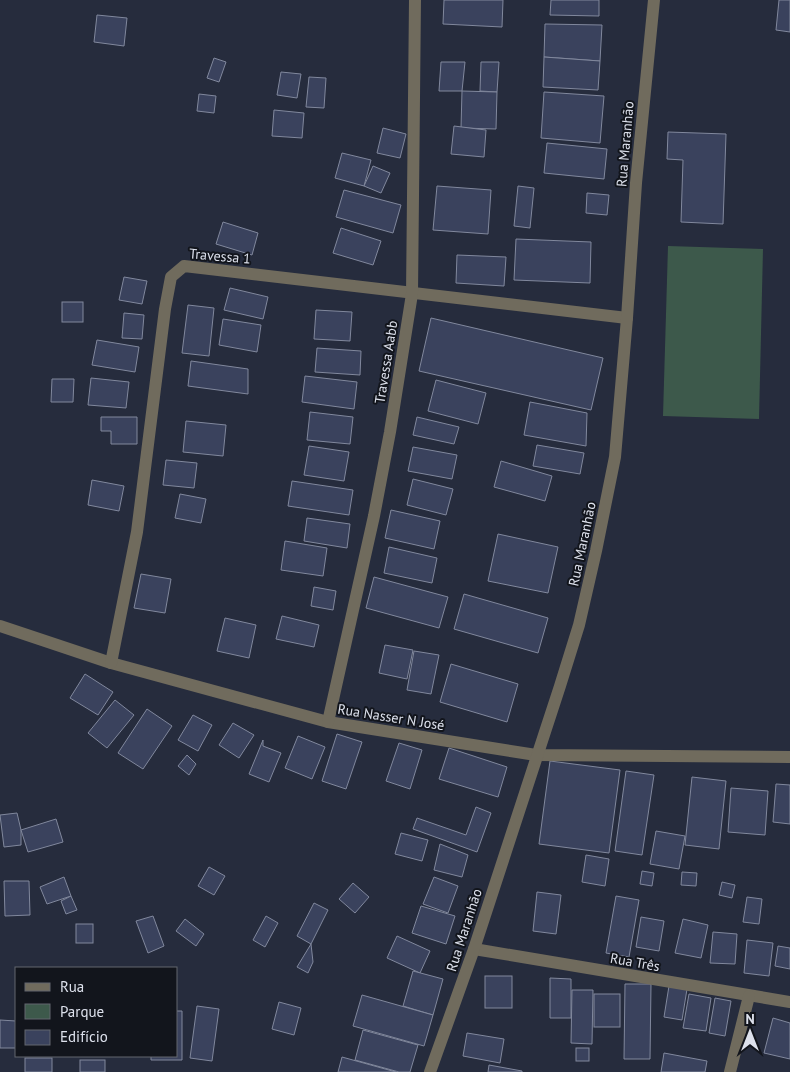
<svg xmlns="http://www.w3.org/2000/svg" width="790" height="1072" font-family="'PT Sans',sans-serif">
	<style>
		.green { fill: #3d594b }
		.building { fill: #3a425d; stroke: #81889d }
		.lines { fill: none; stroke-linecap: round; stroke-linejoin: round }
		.minor { stroke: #706b5d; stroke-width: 12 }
		.labels { text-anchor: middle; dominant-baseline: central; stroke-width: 4; stroke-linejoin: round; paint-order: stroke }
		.street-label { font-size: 14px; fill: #dde1ec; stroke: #12151c }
	</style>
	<rect width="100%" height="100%" fill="#262c3d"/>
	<path class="green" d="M668,246L763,249L759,419L663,416Z"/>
	<g class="building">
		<path d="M444,0H503L502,27L443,24Z"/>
		<path d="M551,0H599V16L550,15Z"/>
		<path d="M779,0H790V32L776,30Z"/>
		<path d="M97,15L127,18L124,46L94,42Z"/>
		<path d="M545,24L602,25L600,61L544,57Z"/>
		<path d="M544,57L600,61L598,90L543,87Z"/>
		<path d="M214,58L226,62L219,82L207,78Z"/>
		<path d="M441,62H465L462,91H439Z"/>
		<path d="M481,62H499L497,92L480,91Z"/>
		<path d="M281,72L301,74L297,98L277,95Z"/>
		<path d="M309,77L326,78L324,108L306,107Z"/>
		<path d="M462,91L497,92L496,129L461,128Z"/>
		<path d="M544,92L604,96L600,143L541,138Z"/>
		<path d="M199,94L216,96L214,113L197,111Z"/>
		<path d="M274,110L304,113L302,138L272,136Z"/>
		<path d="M454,126L486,130L484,157L451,154Z"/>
		<path d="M383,128L406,134L400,158L377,153Z"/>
		<path d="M668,132L726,134L723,224L681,222L683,160L667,159Z"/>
		<path d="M547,143L607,149L604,179L544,173Z"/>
		<path d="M342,153L371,160L364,186L335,178Z"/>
		<path d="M373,166L390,173L381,193L364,186Z"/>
		<path d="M437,186L491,190L488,234L433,230Z"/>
		<path d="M518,186L534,188L530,228L514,226Z"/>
		<path d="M344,190L401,205L393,233L336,217Z"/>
		<path d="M587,193L609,195L607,215L586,213Z"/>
		<path d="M223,222L258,233L252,255L216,244Z"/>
		<path d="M341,228L381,241L373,265L333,253Z"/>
		<path d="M516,239L591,242L590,283L514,280Z"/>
		<path d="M457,255L506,257L504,286L456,283Z"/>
		<path d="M124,277L147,281L142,304L119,300Z"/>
		<path d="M230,288L268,297L263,319L224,310Z"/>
		<rect x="62" y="302" width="21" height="20"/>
		<path d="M188,305L214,308L209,356L182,353Z"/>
		<path d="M316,310L352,312L350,341L314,339Z"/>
		<path d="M124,313L144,315L142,339L122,338Z"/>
		<path d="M431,318L603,358L591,410L419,371Z"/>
		<path d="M223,319L261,325L257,352L219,345Z"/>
		<path d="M97,340L139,347L135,372L92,365Z"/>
		<path d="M317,348L361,351L360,375L315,372Z"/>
		<path d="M191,361L248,369V394L188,386Z"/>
		<path d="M305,376L357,382L354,409L302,402Z"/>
		<path d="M91,378L129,382L126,408L88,405Z"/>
		<path d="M52,379H74L73,402H51Z"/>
		<path d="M436,380L486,393L478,424L428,411Z"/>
		<path d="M530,402L587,413L586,446L524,435Z"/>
		<path d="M310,412L353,417L350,444L307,440Z"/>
		<path d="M101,417H137V444H111V431H101Z"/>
		<path d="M417,417L459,427L454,444L413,435Z"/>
		<path d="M186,421L226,425L223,456L183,452Z"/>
		<path d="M537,445L584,453L580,474L533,466Z"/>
		<path d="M309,446L349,452L344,481L304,475Z"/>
		<path d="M413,447L457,455L452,479L408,471Z"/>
		<path d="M166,460L197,463L194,488L163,485Z"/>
		<path d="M501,461L552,476L545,501L494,487Z"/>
		<path d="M413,479L453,489L446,515L407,505Z"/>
		<path d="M92,480L124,486L119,511L88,505Z"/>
		<path d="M292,481L353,490L349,515L288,506Z"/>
		<path d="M180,494L206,499L201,523L175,518Z"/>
		<path d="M391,510L440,521L434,549L385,538Z"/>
		<path d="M307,518L350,524L347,548L304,541Z"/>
		<path d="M498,534L558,547L548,593L488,581Z"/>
		<path d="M285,541L327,548L323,576L281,570Z"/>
		<path d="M389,547L437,558L432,583L384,573Z"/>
		<path d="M141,574L171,579L165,613L134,608Z"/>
		<path d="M374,577L448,597L439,628L366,608Z"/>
		<path d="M314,587L336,591L333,610L311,606Z"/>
		<path d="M464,594L548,618L538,653L454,629Z"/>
		<path d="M282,616L319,625L314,647L276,639Z"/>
		<path d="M225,618L256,625L249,658L217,651Z"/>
		<path d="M385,645L413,650L407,679L379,673Z"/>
		<path d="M414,651L439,655L431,694L407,690Z"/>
		<path d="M451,664L518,684L507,722L440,702Z"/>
		<path d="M85,674L113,692L98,715L70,698Z"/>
		<path d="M115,700L134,715L107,748L88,733Z"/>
		<path d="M147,709L172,726L143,769L118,753Z"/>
		<path d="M193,715L212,725L198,751L178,740Z"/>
		<path d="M233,723L254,735L239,758L219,745Z"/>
		<path d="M337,734L362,742L346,789L322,781Z"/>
		<path d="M298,736L325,747L312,779L285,768Z"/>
		<path d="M263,740V746L281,753L269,782L249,774Z"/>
		<path d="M399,743L422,750L410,789L386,781Z"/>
		<path d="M449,748L507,767L498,797L439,779Z"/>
		<path d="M187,755L196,764L189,775L178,766Z"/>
		<path d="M550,761L620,770L609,853L539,844Z"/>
		<path d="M626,771L654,775L642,855L615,851Z"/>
		<path d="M692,777L726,781L719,849L685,845Z"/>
		<path d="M776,784L790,785V824L773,822Z"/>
		<path d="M731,788L768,791L765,835L728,832Z"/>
		<path d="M476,807L491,813L477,852L413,829L417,818L466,835Z"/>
		<path d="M17,813L21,830V845L4,847L0,815Z"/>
		<path d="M56,819L63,842L28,852L21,830Z"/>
		<path d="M656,831L685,836L679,869L650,864Z"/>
		<path d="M401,833L428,840L422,861L395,854Z"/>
		<path d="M440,844L468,855L462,877L434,870Z"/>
		<path d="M586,855L609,859L605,886L582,882Z"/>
		<path d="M209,867L225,876L214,895L198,886Z"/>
		<path d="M642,871L654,873L652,886L640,884Z"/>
		<path d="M682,872L697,873L696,886L681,885Z"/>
		<path d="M64,877L71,896L47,904L40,887Z"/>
		<path d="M434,877L458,886L448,913L423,904Z"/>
		<path d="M4,881H29L30,915L5,916Z"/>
		<path d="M722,882L735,885L732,898L719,895Z"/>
		<path d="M353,883L369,897L355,913L339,899Z"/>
		<path d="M537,892L561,895L556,934L533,931Z"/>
		<path d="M71,896L77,910L66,914L61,901Z"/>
		<path d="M616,896L639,900L629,957L606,953Z"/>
		<path d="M747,897L762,899L759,924L743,922Z"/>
		<path d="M314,903L328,910L311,944L297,936Z"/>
		<path d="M421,906L455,916L446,944L412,933Z"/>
		<path d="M153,916L164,946L148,953L136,921Z"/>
		<path d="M266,916L278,923L265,947L253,940Z"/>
		<path d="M641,917L664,921L659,951L636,947Z"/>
		<path d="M185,919L204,934L196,946L176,931Z"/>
		<path d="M683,919L708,925L701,958L675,953Z"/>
		<rect x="76" y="924" width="17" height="19"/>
		<path d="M713,932L737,934L735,964L710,963Z"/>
		<path d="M397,936L430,951L420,973L387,958Z"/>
		<path d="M747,940L773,943L769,976L744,973Z"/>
		<path d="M311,944L313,962L308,973L297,967Z"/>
		<path d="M778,946L790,948V969L775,966Z"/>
		<path d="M413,971L443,979L433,1015L403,1006Z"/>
		<rect x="485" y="976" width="27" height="32"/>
		<path d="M550,978L571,979V1018H550Z"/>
		<path d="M625,984H651L650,1059H624Z"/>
		<path d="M669,986L687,989L682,1020L664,1017Z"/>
		<path d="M572,990H593L592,1044L571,1043Z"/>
		<rect x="594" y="994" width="26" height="33"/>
		<path d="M689,994L711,998L706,1031L683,1028Z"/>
		<path d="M362,995L433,1015L424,1046L353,1026Z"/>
		<path d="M715,998L731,1001L725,1036L709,1033Z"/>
		<path d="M279,1002L301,1008L294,1035L272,1029Z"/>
		<path d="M197,1006L219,1009L212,1061L190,1058Z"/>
		<path d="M176,1011H182V1060H151V1056H176Z"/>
		<path d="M773,1018L790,1023V1059L764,1053Z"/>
		<path d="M0,1020L16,1021V1048H0Z"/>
		<path d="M363,1030L418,1045L410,1072H399L355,1060Z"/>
		<path d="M467,1033L504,1039L500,1063L463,1056Z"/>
		<rect x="576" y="1048" width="13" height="13"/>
		<path d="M664,1053L707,1061L705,1072H661Z"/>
		<path d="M342,1057L396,1072H338Z"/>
		<rect x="25" y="1058" width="27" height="14"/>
		<rect x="80" y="1060" width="25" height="12"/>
		<path d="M489,1065L522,1071V1072H488Z"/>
	</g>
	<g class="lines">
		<g class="minor">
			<path d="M0,626L111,663L328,722L536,755L790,757"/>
			<path d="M111,663L137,532L165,309L171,277L184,266L627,318"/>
			<path d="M328,722L374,516L390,432L412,294L415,0"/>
			<path d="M474,949L790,1002"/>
			<path d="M430,1072L474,949L560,686L579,625L596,551L615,457L627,318L636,183L654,0"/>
			<path d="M730,1072L749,996"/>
		</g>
	</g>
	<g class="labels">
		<g class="street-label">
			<text transform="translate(625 144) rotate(-85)">Rua Maranhão</text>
			<text transform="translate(220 256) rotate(5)">Travessa 1</text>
			<text transform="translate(386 362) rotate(-81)">Travessa Aabb</text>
			<text transform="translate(582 544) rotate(-78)">Rua Maranhão</text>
			<text transform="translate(391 717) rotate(9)">Rua Nasser N José</text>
			<text transform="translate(464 930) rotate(-72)">Rua Maranhão</text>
			<text transform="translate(635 962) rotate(10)">Rua Três</text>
		</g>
	</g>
	<rect x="15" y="967" width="162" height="90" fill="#12151c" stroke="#63676f"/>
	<rect x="25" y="983" width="25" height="8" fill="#706b5d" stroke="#63676f"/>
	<text x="60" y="992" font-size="15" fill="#dde1ec">Rua</text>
	<rect x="25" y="1004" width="25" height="15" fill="#3d594b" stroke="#63676f"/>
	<text x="60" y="1017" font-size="15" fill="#dde1ec">Parque</text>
	<rect x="25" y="1030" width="25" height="15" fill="#3a425d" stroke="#63676f"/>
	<text x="60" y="1042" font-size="15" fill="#dde1ec">Edifício</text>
	<g transform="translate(750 1032)" stroke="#12151c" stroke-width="4" paint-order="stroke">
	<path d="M0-4L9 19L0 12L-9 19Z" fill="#dde1ec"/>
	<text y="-8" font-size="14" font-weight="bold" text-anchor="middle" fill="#dde1ec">N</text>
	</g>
</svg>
